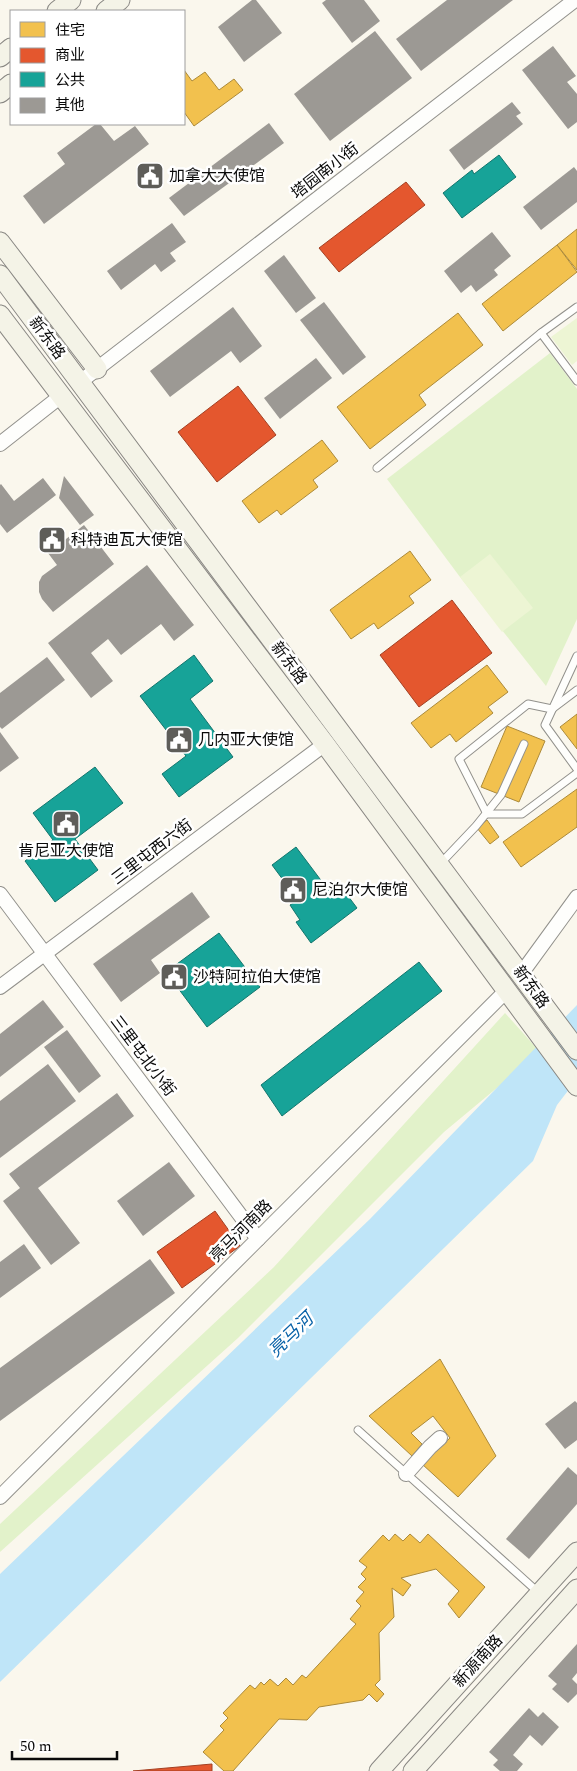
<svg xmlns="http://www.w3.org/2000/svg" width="577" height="1771" font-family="Spectral,'Noto Sans SC',serif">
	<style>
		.green { fill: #e2f2ca }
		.pitch { fill: #edf5d4 }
		.water { fill: #bfe5f8 }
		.homes { fill: #f2c14e; stroke: #ac8a3a }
		.shops { fill: #e4572e; stroke: #a34023 }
		.public { fill: #17a398; stroke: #13756d }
		.building { fill: #9c9994 }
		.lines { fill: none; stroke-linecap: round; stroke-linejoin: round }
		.lane-casing { stroke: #92918c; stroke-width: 9 }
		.street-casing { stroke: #92918c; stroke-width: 16 }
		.secondary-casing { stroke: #898783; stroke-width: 21 }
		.lane { stroke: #fefefc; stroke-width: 7 }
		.street { stroke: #fefefc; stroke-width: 14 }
		.secondary { stroke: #f4f3e7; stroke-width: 19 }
		.labels { text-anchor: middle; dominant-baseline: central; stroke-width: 5; stroke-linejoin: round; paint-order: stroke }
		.street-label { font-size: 16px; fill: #0a0a0a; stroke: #fff }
		.poi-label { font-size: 16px; fill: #0a0a0a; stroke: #fff; text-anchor: start }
		.water-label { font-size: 18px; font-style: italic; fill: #0862a8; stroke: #fff }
	</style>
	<rect width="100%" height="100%" fill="#faf7ed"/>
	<g class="green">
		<path d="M550,353L577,389V619L546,686L460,577L387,479Z"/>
		<path d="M505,1013L540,1052L444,1132L238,1338L0,1552V1524L274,1267Z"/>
	</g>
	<g class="pitch">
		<path d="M577,318V361L572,365L551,337Z"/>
		<path d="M490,554L533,608L502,632L460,577Z"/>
	</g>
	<path class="water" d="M577,1005V1079L557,1105L533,1161L0,1682V1574L370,1219Z"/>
	<g class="homes">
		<path d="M184,70L192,81L205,72L219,90L234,79L243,90L194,126L184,112Z"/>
		<path d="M577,229V270L557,245Z"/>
		<path d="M557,245L577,272L503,331L482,304Z"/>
		<path d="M458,313L483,345L419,395L426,405L370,449L337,407Z"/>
		<path d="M322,440L338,461L313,480L318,487L281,515L277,510L259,523L242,501Z"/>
		<path d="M410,551L431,580L409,596L414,603L378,629L374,623L351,639L330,610Z"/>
		<path d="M487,665L508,692L488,707L493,713L456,742L450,734L431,748L411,723Z"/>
		<path d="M577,714V749L560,727Z"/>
		<path d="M507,726L545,741L519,802L481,787Z"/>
		<path d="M577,789V827L521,867L503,842Z"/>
		<path d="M487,820L499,837L490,844L477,828Z"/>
		<path d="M440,1359L496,1456L458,1497L422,1464L450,1438L433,1416L411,1433L422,1444L412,1456L369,1416Z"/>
		<path d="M395,1534L403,1541L410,1534L420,1543L428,1534L485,1587L459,1618L448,1604L459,1591L436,1569L401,1578L411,1585L403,1596L392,1588L394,1617L379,1633L380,1680L375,1685L384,1694L377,1702L369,1694L363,1700L319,1707L307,1720L279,1719L233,1771H224L203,1752L224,1730L220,1726L228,1718L223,1713L250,1685L255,1689L261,1682L264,1685L270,1679L278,1686L286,1678L293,1685L302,1675L306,1678L356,1624L350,1619L361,1606L356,1601L364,1592L358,1587L366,1579L361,1574L367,1567L359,1561L383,1535L389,1541Z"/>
	</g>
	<g class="shops">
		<path d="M406,182L425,205L339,272L319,248Z"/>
		<path d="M238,386L276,435L217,482L178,432Z"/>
		<path d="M452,600L492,653L419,707L380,655Z"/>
		<path d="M215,1211L240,1246L182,1288L157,1252Z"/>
		<path d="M212,1764V1771H133Z"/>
	</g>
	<g class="public">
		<path d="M499,155L516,177L462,218L443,193L472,170L474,174Z"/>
		<path d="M194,655L213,681L190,699L233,757L179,797L162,774L186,756L140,696Z"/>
		<path d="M95,767L123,803L75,839L98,870L55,902L25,861L53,840L33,813Z"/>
		<path d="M296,847L332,895L342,888L357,908L311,943L296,922L300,920L290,905L298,900L272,865Z"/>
		<path d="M219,933L260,987L207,1027L166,972Z"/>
		<path d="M419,962L442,991L282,1116L261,1085Z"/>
	</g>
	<g class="building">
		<path d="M252,0H256L282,33L244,62L218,27Z"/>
		<path d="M326,0H364L380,21L352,43L322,3Z"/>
		<path d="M447,0H513L421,71L396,39Z"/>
		<path d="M375,31L412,78L330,141L294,94Z"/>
		<path d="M553,46L576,76L567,82L577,94V122L568,129L522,70Z"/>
		<path d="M512,102L521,113L516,116L523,124L464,170L449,150Z"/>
		<path d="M269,123L284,143L184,216L169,198Z"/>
		<path d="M96,124H100L114,141L135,126L149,144L44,224L23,196L65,164L57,153Z"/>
		<path d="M574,167L577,171V202L541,230L523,207Z"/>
		<path d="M172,223L186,242L170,253L176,261L161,272L155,264L121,290L107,271Z"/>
		<path d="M492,232L511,256L494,270L498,275L476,292L471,285L461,293L444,271Z"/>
		<path d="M284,255L316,298L296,313L264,271Z"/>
		<path d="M324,302L366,357L343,375L300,320Z"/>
		<path d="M233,307L262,346L240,363L231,351L170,397L150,371Z"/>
		<path d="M316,358L332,378L280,419L264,398Z"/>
		<path d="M64,476L94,515L80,525L59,498Z"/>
		<path d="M43,478L56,495L7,533L0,524V485L1,484L14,501Z"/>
		<path d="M84,525L114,564L53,612L42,599L39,592V582L42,576L57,565L48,553Z"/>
		<path d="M147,565L194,625L174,641L161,624L121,655L108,639L91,653L113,681L91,698L48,643Z"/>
		<path d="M47,657L65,680L2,729L0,727V693Z"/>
		<path d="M0,732L19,758L0,772Z"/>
		<path d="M192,892L210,917L151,960L160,973L121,1002L93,964Z"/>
		<path d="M43,1000L64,1027L0,1077V1034Z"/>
		<path d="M67,1030L101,1076L79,1093L44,1047Z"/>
		<path d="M48,1064L76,1101L0,1158V1101Z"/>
		<path d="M117,1093L134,1116L38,1188L80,1243L51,1265L3,1201L20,1188L9,1174Z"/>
		<path d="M169,1162L195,1196L143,1236L117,1201Z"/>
		<path d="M24,1244L41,1268L0,1298V1262Z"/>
		<path d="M150,1259L175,1293L0,1421V1368Z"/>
		<path d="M575,1401L577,1403V1440L565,1449L545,1424Z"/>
		<path d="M568,1467L577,1475V1504L529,1559L506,1539Z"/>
		<path d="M577,1644V1673L572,1679L577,1684V1694L568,1703L552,1689L557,1684L548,1676Z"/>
		<path d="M529,1708L538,1717L543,1712L559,1727L542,1746L530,1735L513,1755L523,1764L517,1771H500L493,1765L498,1760L489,1752Z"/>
	</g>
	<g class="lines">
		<defs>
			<g id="lane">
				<path d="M541,333L577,381"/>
				<path d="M377,468L541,333L577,307"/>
				<path d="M577,656L545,725L577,769"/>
				<path d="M577,690L552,709L528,704L459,759L487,814H522L577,773"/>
				<path d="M440,864L476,826L501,795L524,744"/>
				<path d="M358,1430L539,1593"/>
			</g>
			<g id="street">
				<path d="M80,382L575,0"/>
				<path d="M0,444L61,396"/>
				<path d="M0,894L258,1239"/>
				<path d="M521,974L577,897"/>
				<path d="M0,987L325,744"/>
				<path d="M406,1474L430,1447L440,1438"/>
				<path d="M0,1497L507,990"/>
			</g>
			<g id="secondary">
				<path d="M57,11L71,0"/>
				<path d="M106,11L120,0"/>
				<path d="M0,57L11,48"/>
				<path d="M0,93L11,84"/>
				<path d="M0,242L97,369"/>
				<path d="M0,275L577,1050"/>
				<path d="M0,315L325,744L577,1086"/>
				<path d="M379,1771L577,1552"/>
				<path d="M413,1771L577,1589"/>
			</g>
		</defs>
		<use href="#lane" class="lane-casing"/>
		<use href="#street" class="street-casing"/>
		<use href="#secondary" class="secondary-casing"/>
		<use href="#lane" class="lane"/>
		<use href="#street" class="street"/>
		<use href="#secondary" class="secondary"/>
	</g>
	<defs>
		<symbol id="civic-square" viewBox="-11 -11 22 22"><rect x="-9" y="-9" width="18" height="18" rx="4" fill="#5e5d59" stroke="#fff"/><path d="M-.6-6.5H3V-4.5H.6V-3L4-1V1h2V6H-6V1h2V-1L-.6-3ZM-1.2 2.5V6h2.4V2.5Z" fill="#fff"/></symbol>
	</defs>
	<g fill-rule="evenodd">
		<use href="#civic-square" x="134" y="160" width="32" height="32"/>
		<use href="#civic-square" x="36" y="524" width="32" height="32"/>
		<use href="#civic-square" x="163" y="724" width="32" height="32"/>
		<use href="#civic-square" x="50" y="808" width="32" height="32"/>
		<use href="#civic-square" x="277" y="874" width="32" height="32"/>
		<use href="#civic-square" x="158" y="961" width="32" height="32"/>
	</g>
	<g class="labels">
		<g class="street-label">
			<text transform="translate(325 171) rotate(-38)">塔园南小街</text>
			<text transform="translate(47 338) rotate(53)">新东路</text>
			<text transform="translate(289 663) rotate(53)">新东路</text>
			<text transform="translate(152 852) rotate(-37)">三里屯西六街</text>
			<text transform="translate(531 987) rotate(54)">新东路</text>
			<text transform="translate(143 1056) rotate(53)">三里屯北小街</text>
			<text transform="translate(241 1231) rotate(-45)">亮马河南路</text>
			<text transform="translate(478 1661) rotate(-48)">新源南路</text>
		</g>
		<g class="poi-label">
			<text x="169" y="176">加拿大大使馆</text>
			<text x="71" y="540">科特迪瓦大使馆</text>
			<text x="198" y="740">几内亚大使馆</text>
			<text x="66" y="851" text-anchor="middle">肯尼亚大使馆</text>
			<text x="312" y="890">尼泊尔大使馆</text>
			<text x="193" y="977">沙特阿拉伯大使馆</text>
		</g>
		<g class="water-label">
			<text transform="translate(291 1335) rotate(-44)">亮马河</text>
		</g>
	</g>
	<rect x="10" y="10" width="175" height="115" fill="#ffffff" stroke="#9d9d9d"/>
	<rect x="20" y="22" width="25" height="15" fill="#f2c14e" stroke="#9d9d9d"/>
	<text x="55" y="35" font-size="15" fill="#0a0a0a">住宅</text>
	<rect x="20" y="48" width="25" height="15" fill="#e4572e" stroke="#9d9d9d"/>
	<text x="55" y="60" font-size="15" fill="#0a0a0a">商业</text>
	<rect x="20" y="72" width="25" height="15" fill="#17a398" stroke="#9d9d9d"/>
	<text x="55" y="85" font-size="15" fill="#0a0a0a">公共</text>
	<rect x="20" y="98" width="25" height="15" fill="#9c9994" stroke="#9d9d9d"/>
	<text x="55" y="110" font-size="15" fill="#0a0a0a">其他</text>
	<path d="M12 1751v8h105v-8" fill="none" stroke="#0a0a0a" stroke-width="2.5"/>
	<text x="20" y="1751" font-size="15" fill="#0a0a0a" stroke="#ffffff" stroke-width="4" paint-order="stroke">50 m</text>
</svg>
